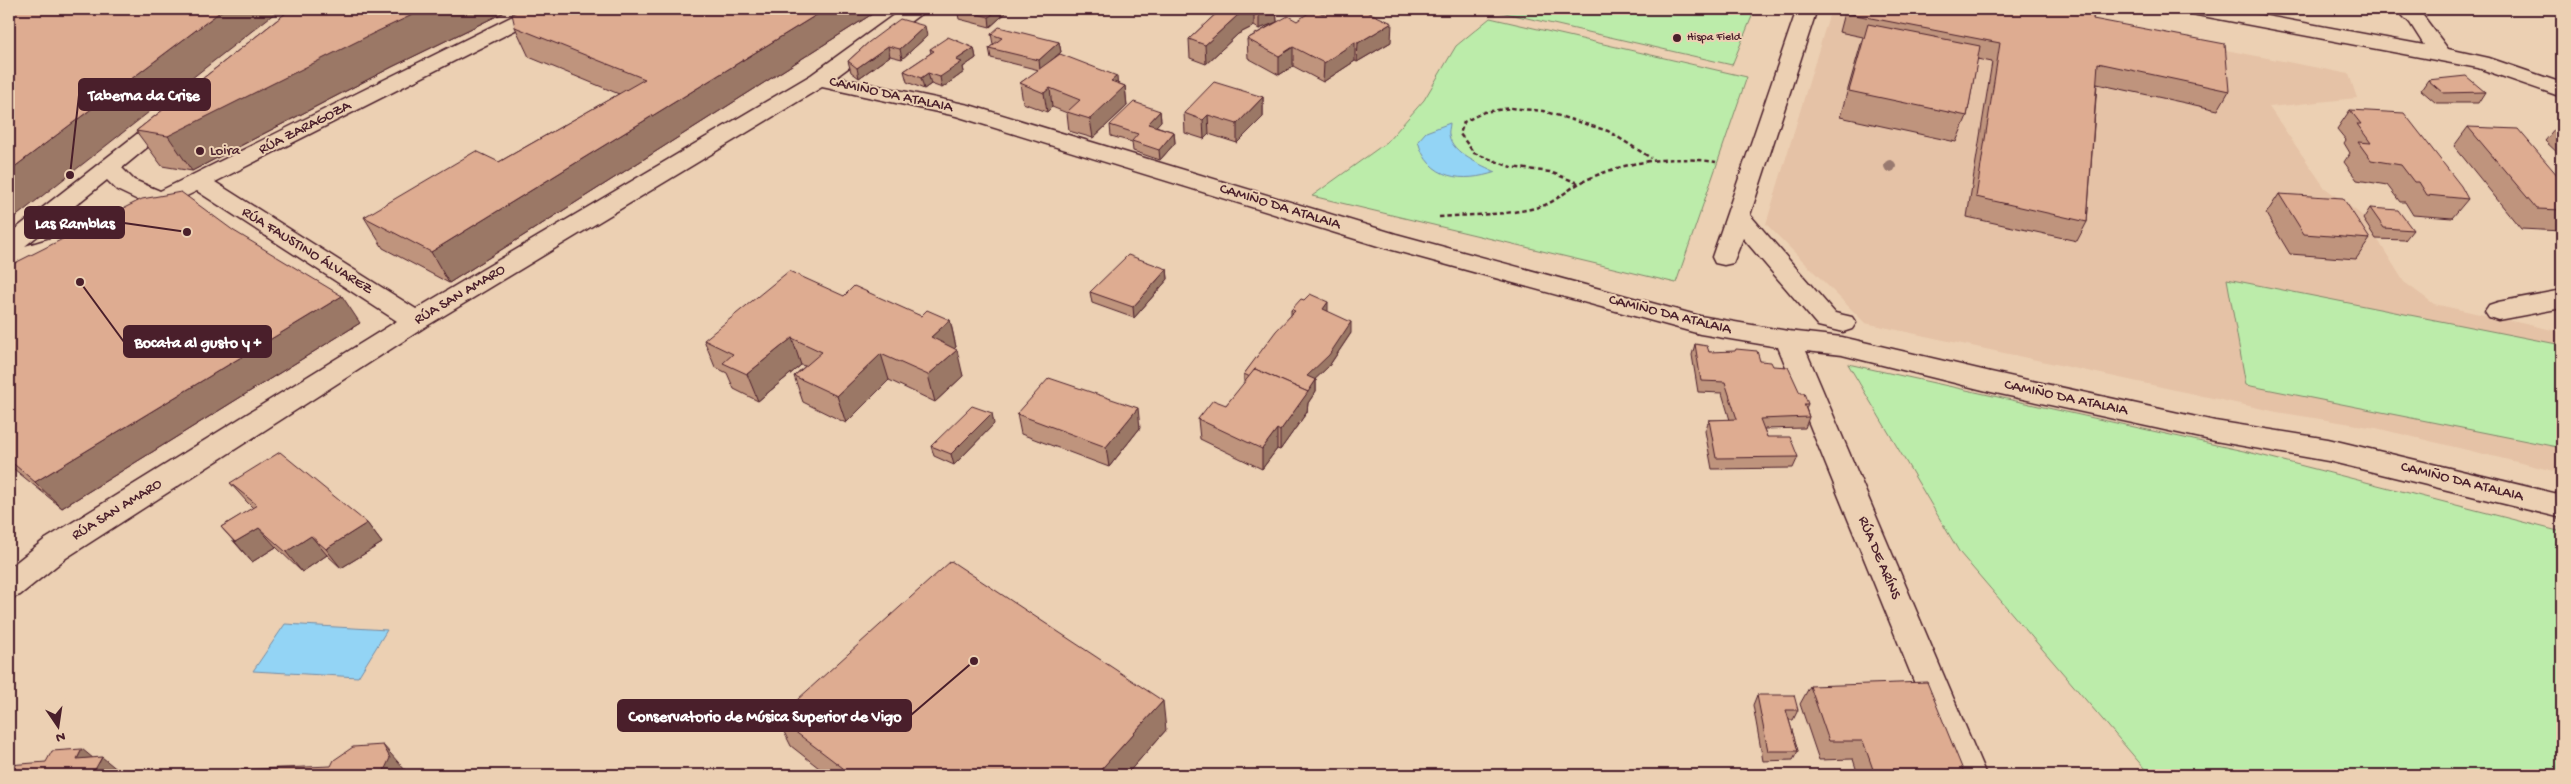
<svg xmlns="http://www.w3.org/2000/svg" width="2571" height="784" font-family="'Gochi Hand',sans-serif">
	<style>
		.built { fill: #e5c2a6 }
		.green { fill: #bcecaa; stroke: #83866a }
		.water { fill: #93d4f5; stroke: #768ca4 }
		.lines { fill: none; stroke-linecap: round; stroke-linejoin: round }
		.pedestrian-casing { stroke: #4a1f2b; stroke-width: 3 }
		.minor-casing { stroke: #4a1f2b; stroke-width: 3 }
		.path { stroke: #4a1f2b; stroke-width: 2.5; stroke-dasharray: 4.5 3; stroke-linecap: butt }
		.pedestrian { fill: #ecd0b3; fill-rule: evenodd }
		.minor { fill: #ecd0b3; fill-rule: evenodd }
		.tree { fill: #997a6f }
		.wall { fill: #bf947d; stroke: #4a1f2b }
		.shaded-wall { fill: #9b7866; stroke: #4a1f2b }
		.building { fill: #deac91; stroke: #4a1f2b }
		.poi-dot { fill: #4a1f2b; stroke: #ecd0b3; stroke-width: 2 }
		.labels { text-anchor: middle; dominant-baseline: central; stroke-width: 4; stroke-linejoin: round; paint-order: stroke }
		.far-poi-label { font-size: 12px; fill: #4a1f2b; stroke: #ecd0b3; text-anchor: start }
		.street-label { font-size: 15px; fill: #4a1f2b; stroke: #ecd0b3 }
		.poi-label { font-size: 15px; fill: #4a1f2b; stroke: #ecd0b3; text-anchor: start }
		.leader { fill: none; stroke: #4a1f2b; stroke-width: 2 }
		.callout-dot { fill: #4a1f2b; stroke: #ecd0b3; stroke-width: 2 }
		.callout { fill: #4a1f2b; stroke: #4a1f2b; stroke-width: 2 }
		.callout-label { font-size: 16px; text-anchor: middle; font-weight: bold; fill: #fff }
	</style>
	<rect width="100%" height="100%" fill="#ecd0b3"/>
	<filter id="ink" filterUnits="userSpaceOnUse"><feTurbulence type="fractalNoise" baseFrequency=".02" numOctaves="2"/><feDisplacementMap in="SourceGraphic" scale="10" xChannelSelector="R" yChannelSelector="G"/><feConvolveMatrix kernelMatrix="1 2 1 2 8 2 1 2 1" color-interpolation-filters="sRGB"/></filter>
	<g filter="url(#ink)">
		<path class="built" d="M1831,9H2076L2102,26L2349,74L2357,98L2269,107L2325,188L2363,216L2404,282L2434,304L2562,332V473L2376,428L2277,412L1865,323L1766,224Z"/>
		<g class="green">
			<path d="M1493,9H1755L1732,65L1492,10Z"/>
			<path d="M1490,18L1747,77L1676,283L1312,196L1387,142L1424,100L1456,46Z"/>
			<path d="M2227,279L2562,345V448L2246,385Z"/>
			<path d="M1848,364L2248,452L2562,532V775H2150L1960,553Z"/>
		</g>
		<g class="water">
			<path d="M1450,123C1450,127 1448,132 1449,135C1452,154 1482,165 1496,172C1463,183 1428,180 1418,141L1426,132Z"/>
			<path d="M285,624L387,630L358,677L253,671Z"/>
		</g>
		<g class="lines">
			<defs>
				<path id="pedestrian" d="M1797,9H1817L1750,215L1835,313L1852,317L1856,323L1852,329L1843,332L1818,326L1743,238L1733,263L1724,265L1715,263L1712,257Z"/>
				<g id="minor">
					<path d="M527,9H552L549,13L215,182L416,309L811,75L902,9H925L922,13L836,77L969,105L1396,234L1700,316L1788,331L1842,337L1991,372L2215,421L2328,439L2562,495V518L2328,461L2215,441L1991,392L1842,355L1806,351L1986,775H1952L1778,347L1700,334L1378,246L956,116L822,87L425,327L66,558L20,595L9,599V568L44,540L397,321L197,191L143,217L135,214L131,209L140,201L117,190L107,180L25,246L72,232L81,234L84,240L81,246L46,258L9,265V234L165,112L173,110L181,112L184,117L122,168L134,180L160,191Z"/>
					<path d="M2187,9H2228L2424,45L2410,23L2396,9H2418L2448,49L2489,58L2562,83V97L2478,68L2197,15L2190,13Z"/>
					<path d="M2562,290V308L2498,320L2489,317L2485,311L2489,305L2498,302Z"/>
				</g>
			</defs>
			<use href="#pedestrian" class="pedestrian-casing"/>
			<use href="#minor" class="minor-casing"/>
			<g class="path">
				<path d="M1578,183L1550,172L1511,167L1474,153L1460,134L1464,122L1484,112L1511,108L1543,111L1608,131L1651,158"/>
				<path d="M1439,217C1473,214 1510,216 1542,206C1557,201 1568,189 1582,182C1624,161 1669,155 1716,162"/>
			</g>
			<use href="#pedestrian" class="pedestrian"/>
			<use href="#minor" class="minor"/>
		</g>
		<circle class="tree" cx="1890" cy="166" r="6"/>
		<g class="wall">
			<path d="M291,9H511L392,67L192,171L162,166L136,131Z"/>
			<path d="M880,9L449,283L383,248L364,217L499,162L619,94L529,57L515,27Z"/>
			<path d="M957,9H1010L990,27L959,19Z"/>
			<path d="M1221,9H1276L1277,22L1297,21L1323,14L1391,42L1357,62L1355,61L1323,82L1293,66L1279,75L1248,58L1247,39L1276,22L1259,29L1254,26L1238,34L1206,64L1190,58L1189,39Z"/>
			<path d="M1845,9H2094L2093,19L2229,91L2218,110L2097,84L2087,222L2077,241L1967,217L1992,62L1977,59L1967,116L1956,142L1840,117L1863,37L1839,32Z"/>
			<path d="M991,34L1059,42L1061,52L1050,62L1117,83L1125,86L1127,106L1093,138L1069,131L1067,113L1052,107L1047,112L1023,103L1020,83L1039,70L991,58L989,48L994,44H993Z"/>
			<path d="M927,36L902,59L890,56L859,78L851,72L848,61L869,42Z"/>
			<path d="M974,48L976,58L963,67L964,72L942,88L931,84L924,89L907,82L904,71L931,53L930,49Z"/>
			<path d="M2428,80L2485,92L2478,103H2436L2421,90Z"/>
			<path d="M1263,97V117L1237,143L1209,134L1204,139L1185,133L1184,113Z"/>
			<path d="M2350,110L2468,199L2452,218L2413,215L2405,202H2400L2387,185L2357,180L2344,162L2350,153L2344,143L2346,140L2337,129Z"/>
			<path d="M1160,111L1161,121L1156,126L1174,132L1175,143L1160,160L1133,151L1132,142L1111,136L1110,125Z"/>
			<path d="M2561,122H2562V157L2545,141Z"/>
			<path d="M2468,127L2558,176H2562V231L2521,229L2454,146Z"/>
			<path d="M2279,194L2370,239L2356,259L2290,254L2266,214Z"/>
			<path d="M2370,208L2413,230L2405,240L2376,239L2363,219Z"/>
			<path d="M9,266L360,323L62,508L9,465Z"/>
			<path d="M1167,269L1168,279L1134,318L1092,303L1090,292Z"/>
			<path d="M844,296L921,316L950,320L956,347L954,348L963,376L935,402L889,380L846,423L803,402L794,376L805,366L801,365L758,401L734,389L727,373L715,367L704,340Z"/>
			<path d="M1291,310L1328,312L1351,333L1329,366L1315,379L1316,380V391L1308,403L1307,412L1280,450L1277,449L1262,469L1200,439L1198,419L1226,405L1244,384V374L1291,315Z"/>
			<path d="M1695,344L1709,352L1760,361L1773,366L1800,393L1808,404L1806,408L1809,417L1805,428L1764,429L1767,437L1798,457L1793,468L1712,469L1705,431L1709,420H1730L1722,393L1698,392L1692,355Z"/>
			<path d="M1017,414L1140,428L1109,467L1021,434Z"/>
			<path d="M994,424L954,465L934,456L931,446Z"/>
			<path d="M230,483L367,523L382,543L341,568L327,555L302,572L276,547L252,562L221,527L253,508L247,502Z"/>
			<path d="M1810,686L1965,775H1858L1853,759L1819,760L1800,704Z"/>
			<path d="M1757,695L1798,710L1793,720H1789L1798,751L1793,760L1763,761L1753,705Z"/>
			<path d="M777,718L1166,730L1126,775H828L791,746Z"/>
		</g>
		<g class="shaded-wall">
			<path d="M224,9H280L9,222V171Z"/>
			<path d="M354,9H511L392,67L192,171L168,136Z"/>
			<path d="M826,9H880L449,283L431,252Z"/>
			<path d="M998,9H1010L990,27L989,17Z"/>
			<path d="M1251,9H1254V26L1238,34L1206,64L1205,45L1238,15Z"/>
			<path d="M1263,9H1276L1277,22L1259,29V11Z"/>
			<path d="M1392,23L1391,42L1357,62L1358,43Z"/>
			<path d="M925,26L927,36L902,59L900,49Z"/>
			<path d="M1059,42L1061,52L1040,70L1039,60Z"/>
			<path d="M1355,42V61L1323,82L1324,63Z"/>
			<path d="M888,46L890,56L859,78L857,68Z"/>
			<path d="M1293,47V66L1279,75V56Z"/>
			<path d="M974,48L976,58L963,67L964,72L942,88L940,77L956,60Z"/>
			<path d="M928,73L931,84L924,89L921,78Z"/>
			<path d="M1117,76L1118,92L1125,86L1127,106L1093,138L1090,119L1111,81Z"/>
			<path d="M1050,88L1052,107L1047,112L1044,93Z"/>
			<path d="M1263,97V117L1237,143V124Z"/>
			<path d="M1160,111L1161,121L1149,134L1148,124Z"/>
			<path d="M1208,115L1209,134L1204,139L1203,120Z"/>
			<path d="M1174,132L1175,143L1160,160L1159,150Z"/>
			<path d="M1167,269L1168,279L1134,318L1133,307Z"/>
			<path d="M342,296L360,323L62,508L35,482Z"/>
			<path d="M1328,302V313L1323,309Z"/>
			<path d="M950,320L956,347L938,364L931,337Z"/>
			<path d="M1351,322V333L1329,366L1307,387V376Z"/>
			<path d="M792,338L801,365L758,401L747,374Z"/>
			<path d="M957,350L963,376L935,402L928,375Z"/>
			<path d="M881,354L889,380L846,423L837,396Z"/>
			<path d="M1316,380V391L1308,403L1307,412L1280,450V431Z"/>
			<path d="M1138,408L1140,428L1109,467L1106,447Z"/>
			<path d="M992,413L994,424L954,465L951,454Z"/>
			<path d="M1277,429V449L1262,469V449Z"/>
			<path d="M367,523L382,543L341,568L326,549Z"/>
			<path d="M259,528L276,547L252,562L235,542Z"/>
			<path d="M311,536L327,555L302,572L286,552Z"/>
			<path d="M1163,701L1166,730L1126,775H1096Z"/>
			<path d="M383,745L405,770L408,775H382Z"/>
			<path d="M82,749L99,763L102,757L124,775H92L77,759Z"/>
		</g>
		<g class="building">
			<path d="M9,9H224L9,171Z"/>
			<path d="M291,9H354L350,12L356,9H425L374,33L168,136L136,131Z"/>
			<path d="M521,9H826L431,252L364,217L476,151L499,162L645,79L515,27L512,14Z"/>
			<path d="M957,9H998L989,17Z"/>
			<path d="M1221,9H1251L1238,15L1205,45L1189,39Z"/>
			<path d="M1314,9L1323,14L1332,9H1361L1392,23L1358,43L1355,42L1324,63L1293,47L1279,56L1247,39L1288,16L1297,21Z"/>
			<path d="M1846,9H2094L2093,19L2225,44L2229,91L2098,63L2087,222L1976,197L2000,43L1845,13Z"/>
			<path d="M900,19L925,26L900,49L888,46L857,68L848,61L869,42Z"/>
			<path d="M1868,24L1980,46L1967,116L1849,91Z"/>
			<path d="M999,27L1059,42L1039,60L989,48L1002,38L991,34Z"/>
			<path d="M948,37L974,48L956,60L962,62L940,77L928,73L921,78L904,71L934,51L930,49Z"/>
			<path d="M1060,54L1117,76L1111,81L1125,86L1090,119L1067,112L1080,100L1050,88L1044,93L1020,83Z"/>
			<path d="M2466,76L2485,92L2443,93L2428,80Z"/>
			<path d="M1214,82L1263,97L1237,124L1208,115L1203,120L1184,113Z"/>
			<path d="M1134,102L1160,111L1148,124L1174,132L1159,150L1132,141L1138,134L1110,125Z"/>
			<path d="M2350,110L2404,113L2461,186L2468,199L2427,195L2419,182H2414L2401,165L2371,160L2358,142L2371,143L2357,124H2361Z"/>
			<path d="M2468,127L2518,129L2558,176H2562V210L2537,209Z"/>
			<path d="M181,192L234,231L342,296L35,482L9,460V266L142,199Z"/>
			<path d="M2279,194L2343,198L2370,239L2304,234Z"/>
			<path d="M2370,208L2398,210L2413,230L2384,228Z"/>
			<path d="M1128,255L1167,269L1133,307L1090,292Z"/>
			<path d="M789,271L844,296L854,286L921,316L927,310L950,320L931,337L957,350L928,375L881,354L837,396L794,376L822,352L792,338L747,374L723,363L733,354L704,340Z"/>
			<path d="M1310,294L1328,302L1323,309L1351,322L1329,355L1307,376L1316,380L1308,392L1255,369L1250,377L1244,374L1276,331L1295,311L1291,310L1301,299L1304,300Z"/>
			<path d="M1695,344L1707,346L1709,352L1735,351L1736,349L1757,351L1760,361L1771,362L1773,366L1788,367L1800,393H1804L1808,404H1804L1809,417L1760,419L1767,437H1790L1798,457L1716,458L1709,420L1737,419L1725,382L1701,381Z"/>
			<path d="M1255,369L1308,392L1280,431L1277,429L1262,449L1198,419L1213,400L1226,405Z"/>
			<path d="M1049,378L1138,408L1106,447L1017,414Z"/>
			<path d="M972,406L992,413L951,454L931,446Z"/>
			<path d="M280,452L367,523L326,549L311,536L286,552L259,528L235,542L221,527L257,505L230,483Z"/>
			<path d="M951,561L1163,701L1096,775H835L843,768L777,718Z"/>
			<path d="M1927,682L1965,775H1875L1863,741H1829L1810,686Z"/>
			<path d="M1757,695H1794L1798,710H1786L1798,751H1768Z"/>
			<path d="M383,745L390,758L382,775H230L233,770L331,766L334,760L353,747Z"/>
			<path d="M82,749L77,759L102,757L92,775H9V765L46,762L52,751Z"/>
			<path d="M2144,772L2146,775H2062V774Z"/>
		</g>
	</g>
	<g class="poi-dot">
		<circle cx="1677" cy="38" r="5"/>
		<circle cx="200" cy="151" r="5"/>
	</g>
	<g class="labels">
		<g class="far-poi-label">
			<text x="1687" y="38">Hispa Field</text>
		</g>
		<g class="street-label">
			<text transform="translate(891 95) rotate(12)">CAMIÑO DA ATALAIA</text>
			<text transform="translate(305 128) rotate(-27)">RÚA ZARAGOZA</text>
			<text transform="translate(1280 207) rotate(17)">CAMIÑO DA ATALAIA</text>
			<text transform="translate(307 251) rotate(32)">RÚA FAUSTINO ÁLVAREZ</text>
			<text transform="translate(460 295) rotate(-31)">RÚA SAN AMARO</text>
			<text transform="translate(1670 315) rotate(14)">CAMIÑO DA ATALAIA</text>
			<text transform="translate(2066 398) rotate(12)">CAMIÑO DA ATALAIA</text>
			<text transform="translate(2462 482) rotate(14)">CAMIÑO DA ATALAIA</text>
			<text transform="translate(117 510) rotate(-32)">RÚA SAN AMARO</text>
			<text transform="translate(1879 558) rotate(67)">RÚA DE ARÍNS</text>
		</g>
		<g class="poi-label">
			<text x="210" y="151">Loira</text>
		</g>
	</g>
	<path class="leader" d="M70 175L79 95M187 232L124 223M80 282L124 342M974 661L911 715"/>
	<g class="callout-dot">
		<circle cx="70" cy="175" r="5"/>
		<circle cx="187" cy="232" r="5"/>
		<circle cx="80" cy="282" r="5"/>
		<circle cx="974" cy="661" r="5"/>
	</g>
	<g class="callout">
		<rect x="79" y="79" width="131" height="31" rx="5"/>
		<rect x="25" y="207" width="99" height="31" rx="5"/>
		<rect x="124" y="326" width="147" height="31" rx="5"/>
		<rect x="618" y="700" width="293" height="31" rx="5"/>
	</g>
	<g class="callout-label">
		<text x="144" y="100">Taberna da Crise</text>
		<text x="75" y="228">Las Ramblas</text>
		<text x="198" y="347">Bocata al gusto y +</text>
		<text x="765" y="721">Conservatorio de Música Superior de Vigo</text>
	</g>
	<rect width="2571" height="784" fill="none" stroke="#ecd0b3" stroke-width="30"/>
	<rect x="15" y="15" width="2541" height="754" fill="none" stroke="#4a1f2b" stroke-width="2" filter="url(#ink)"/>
	<g transform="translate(58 726) rotate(167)" stroke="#ecd0b3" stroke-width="4" paint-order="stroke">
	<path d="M0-4L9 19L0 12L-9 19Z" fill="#4a1f2b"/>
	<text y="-8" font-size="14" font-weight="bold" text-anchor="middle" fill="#4a1f2b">N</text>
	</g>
</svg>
